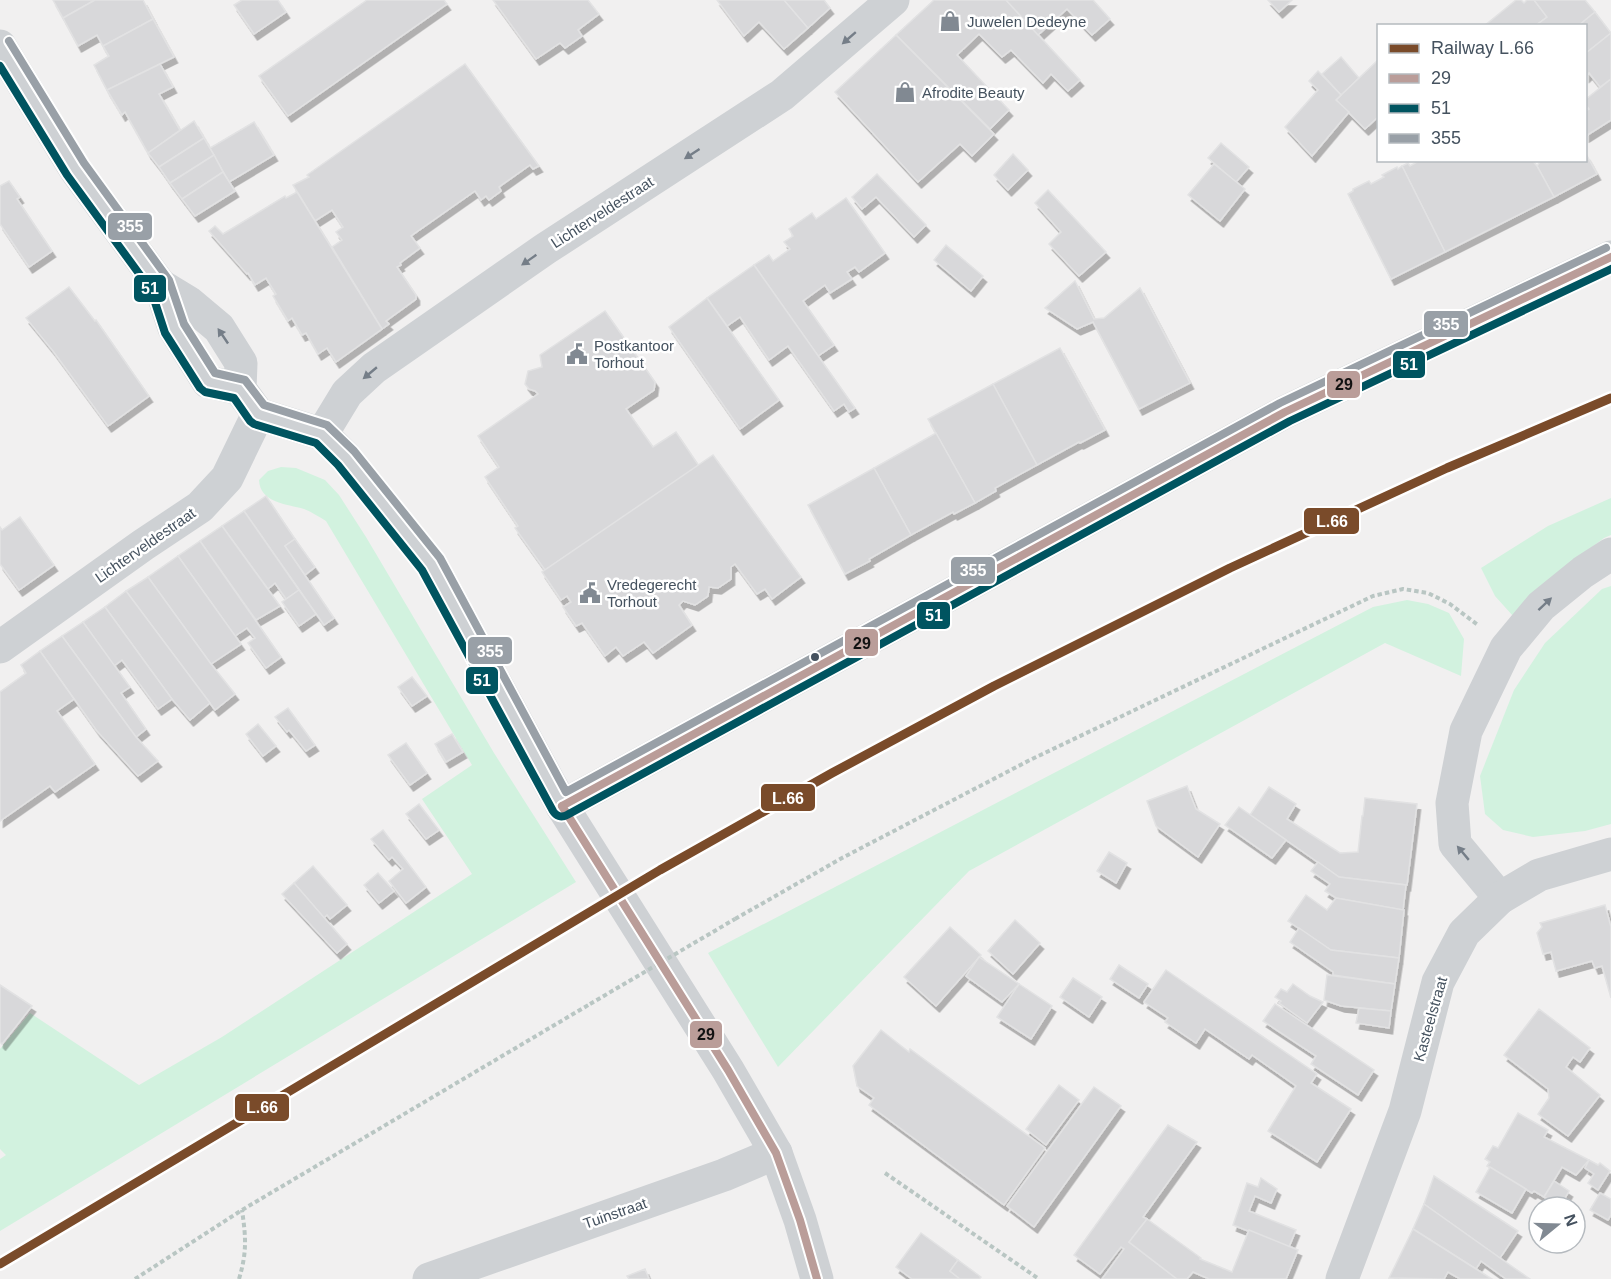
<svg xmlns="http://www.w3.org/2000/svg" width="1611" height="1279" font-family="Helvetica,sans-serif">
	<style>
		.green { fill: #d2f2df }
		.building { fill: #d8d8da; stroke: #e2e2e3; stroke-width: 1.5; filter: url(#shadow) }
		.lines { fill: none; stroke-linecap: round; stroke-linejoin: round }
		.path { stroke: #b9c6c3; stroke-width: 4; stroke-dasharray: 4.5 3; stroke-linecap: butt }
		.minor { stroke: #ced1d4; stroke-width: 33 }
		.path-bridge { stroke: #b9c6c3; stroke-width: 4; stroke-dasharray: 4.5 3; stroke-linecap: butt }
		.bus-1-casing { stroke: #fff; stroke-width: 12 }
		.bus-2-casing { stroke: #fff; stroke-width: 12 }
		.bus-3-casing { stroke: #fff; stroke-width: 12 }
		.bus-1 { stroke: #ba9d99; stroke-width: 8 }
		.bus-2 { stroke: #005460; stroke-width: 8 }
		.bus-3 { stroke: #99a0a7; stroke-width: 8 }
		.rail-1-casing { stroke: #fff; stroke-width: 14 }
		.rail-1 { stroke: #7a4b2a; stroke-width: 9 }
		.oneway { fill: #757e88 }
		.bus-dot { fill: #45525f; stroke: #fff; stroke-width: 2 }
		.labels { text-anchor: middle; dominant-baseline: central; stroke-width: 5; stroke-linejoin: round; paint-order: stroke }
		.poi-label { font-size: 15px; fill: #45525f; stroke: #fff; text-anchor: start }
		.street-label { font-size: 15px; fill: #45525f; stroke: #fff }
		.line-badge { stroke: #fff; stroke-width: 2 }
		.badge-label { font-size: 16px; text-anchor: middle; font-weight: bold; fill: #fff }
		.pale-badge-label { font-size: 16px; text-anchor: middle; font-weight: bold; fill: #111 }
	</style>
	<defs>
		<filter id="shadow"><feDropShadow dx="3.5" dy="6" stdDeviation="0" flood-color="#0004"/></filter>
	</defs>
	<rect width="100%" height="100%" fill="#f1f0f0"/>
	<g class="green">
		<path d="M281,467L296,468L325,480L339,495L366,537L494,753L576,882L0,1231V1159L6,1155L0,1149V1049L30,1013L139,1085L222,1037L472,874L422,799L472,765L326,521C319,517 312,512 304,509C287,504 260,503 259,480L268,471Z"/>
		<path d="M1611,498V535L1604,538L1551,578L1513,616L1495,596L1481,568L1548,526Z"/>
		<path d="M1611,586V824L1585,831L1533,837L1503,830L1485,814L1480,776L1514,690L1545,643L1602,589Z"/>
		<path d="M1407,600L1428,604L1449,613L1464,639L1461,676L1385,643L969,871L778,1067L708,953L1373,607Z"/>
	</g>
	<g class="building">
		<path d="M53,0H95L63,18Z"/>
		<path d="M95,0H143L153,19L103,46L97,35L78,46L63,18Z"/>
		<path d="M242,0H278L286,12L254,34L234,5Z"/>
		<path d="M367,0H444L447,4L288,116L259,76Z"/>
		<path d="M493,0H588L599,14L578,30L582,36L565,48L560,43L536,59Z"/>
		<path d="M717,0H784L808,28L784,49L759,22L744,36Z"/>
		<path d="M784,0H824L830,8L808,28Z"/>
		<path d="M934,0H1006L1080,80L1068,91L1051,74L1043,83L1011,50L1002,57L979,34L957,55L1009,110L990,129L896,35Z"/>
		<path d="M1006,0H1093L1110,19L1092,35L1067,9L1038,35Z"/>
		<path d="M1268,0H1292L1279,12Z"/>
		<path d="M1516,0H1521L1524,3L1527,0H1534L1547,17L1535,26H1484Z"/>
		<path d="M1534,0H1585L1595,12L1578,26H1535L1547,17Z"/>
		<path d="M1595,12L1611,33L1586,53V26H1578Z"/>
		<path d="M153,19L174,57L107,90L94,65L109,56L103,46Z"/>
		<path d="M1611,33V79L1600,87L1589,73L1586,76V53Z"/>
		<path d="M896,35L994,134L972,156L960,144L918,182L835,92Z"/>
		<path d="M1341,57L1359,78L1341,95L1322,74Z"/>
		<path d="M1378,60V117L1365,129L1336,100Z"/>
		<path d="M160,64L173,87L159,94L180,130L148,153L125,112L122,115L107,90Z"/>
		<path d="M465,64L539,166L533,169L530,165L499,187L501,191L489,200L486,196L481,200L475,191L411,236L420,248L400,263L401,265L397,267L416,295V299L386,321L389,324L382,329L332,247L342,240L336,232L343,227L332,210L315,221L293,185L309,177L307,175Z"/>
		<path d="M1318,71L1341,95L1336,100L1349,112L1312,156L1285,127L1318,90L1309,81Z"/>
		<path d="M1611,79V120L1586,136V111L1589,109L1586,105V99Z"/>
		<path d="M194,121L204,138L159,167L148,153Z"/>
		<path d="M254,122L274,155L229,182L210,148Z"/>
		<path d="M204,138L214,155L170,183L159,167Z"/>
		<path d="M1221,143L1249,167L1236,182L1208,158Z"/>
		<path d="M1013,154L1028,170L1008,190L994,175Z"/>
		<path d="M1586,154L1597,174L1554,197L1537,166L1541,160H1586Z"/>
		<path d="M214,155L223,172L182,199L170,183Z"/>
		<path d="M1416,160H1532L1537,166L1554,197L1445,252L1402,166L1408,163L1410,166L1417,162Z"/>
		<path d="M1214,164L1245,189L1220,221L1188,195Z"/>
		<path d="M1402,166L1445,252L1391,279L1348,194L1353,191V189L1369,181L1371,184L1384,177L1382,175L1397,167L1398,169Z"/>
		<path d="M223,172L235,191L195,216L182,199Z"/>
		<path d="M877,174L926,225L914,237L876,197L862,209L852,197Z"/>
		<path d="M9,181L20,197L17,199L52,251L29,267L0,224V186Z"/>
		<path d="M1048,190L1106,252L1079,276L1049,244L1061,232L1035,203Z"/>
		<path d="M297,192L382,329L336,362L327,348L318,354L306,333L302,335L292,318L288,321L273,296L276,294L266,278L255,285L248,273L247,274L209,231L215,226L223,234L285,196L286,198Z"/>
		<path d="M846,198L885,253L859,272L855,267L847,272L852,279L830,293L825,285L803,301L834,345L818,356L754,265L769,255L773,261L790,249L784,242L793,236L789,229L812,213L816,219Z"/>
		<path d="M946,245L983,276L971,291L934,260Z"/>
		<path d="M754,265L855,408L849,412L844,404L834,411L788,346L769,360L740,317L727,326L707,298Z"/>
		<path d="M1075,281L1094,319L1104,318L1140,288L1190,383L1139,409L1093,322L1077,329L1045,308Z"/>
		<path d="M69,287L95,321L96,320L149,396L108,426L53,351L26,318Z"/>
		<path d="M707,298L779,400L740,429L669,327Z"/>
		<path d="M605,311L655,382L654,390L626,409L653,447L676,432L699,466L545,570L515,528L518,526L485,477L499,467L478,436L538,394L535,391L529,389L525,384L528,371L542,367L540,355Z"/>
		<path d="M1060,348L1105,430L1080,443L1079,442L1037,465L993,384Z"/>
		<path d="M993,384L1037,465L995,488L996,491L975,503L928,419Z"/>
		<path d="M936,433L975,503L954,514L953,512L911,535L874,468Z"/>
		<path d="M713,455L801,577L772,599L765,589L757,594L735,564L731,567V579L718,588L709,587L708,596L695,605L683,601L679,605L692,625L653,653L644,642L623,656L616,647L605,656L582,623L576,626L563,607L571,602L567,596L561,600L542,572Z"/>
		<path d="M874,468L911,535L869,559L870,561L845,574L808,505Z"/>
		<path d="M266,496L295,539L285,546L334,618L324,625L244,511Z"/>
		<path d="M244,511L299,590L286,599L275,583L268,589L222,526Z"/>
		<path d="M20,517L54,565L19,590L0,564V527L2,530Z"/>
		<path d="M222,526L280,606L256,620L200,541Z"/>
		<path d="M295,539L315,567L305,575L285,546Z"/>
		<path d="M200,541L281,657L266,668L248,643L255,638L247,628L235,636L178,556Z"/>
		<path d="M178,556L241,644L211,664L148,577Z"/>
		<path d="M148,577L211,664L235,694L215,710L126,591Z"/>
		<path d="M299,590L316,614L299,626L282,602Z"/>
		<path d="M126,591L210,703L190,720L172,699L105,607Z"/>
		<path d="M105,607L172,699L158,709L122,660L114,666L83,622Z"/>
		<path d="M83,622L130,687L121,693L146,729L136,737L62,636Z"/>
		<path d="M62,636L136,737L158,761L138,776L97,731L40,651Z"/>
		<path d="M40,651L74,699L57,711L95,764L55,792L50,786L0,821V692L26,673L21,665Z"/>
		<path d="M412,677L427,696L412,706L398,687Z"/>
		<path d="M288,708L315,745L306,751L289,730L287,732L275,717Z"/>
		<path d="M258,724L276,746L263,756L246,734Z"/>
		<path d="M452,734L463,752L446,762L435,744Z"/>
		<path d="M406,743L427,773L410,785L388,755Z"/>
		<path d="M1187,786L1196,809L1220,824L1198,857L1156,826L1147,801Z"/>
		<path d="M1269,787L1296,804L1287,819L1340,853L1358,852L1362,816H1363L1365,798L1417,804L1407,885L1339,877L1250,815Z"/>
		<path d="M419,804L439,830L426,839L406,814Z"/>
		<path d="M1239,807L1286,840L1272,858L1225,825Z"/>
		<path d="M383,830L426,887L406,903L389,881L403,869L392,857L389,860L371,839Z"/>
		<path d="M1109,852L1127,863L1116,883L1097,871Z"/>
		<path d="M1318,862L1339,877L1406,885L1403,910L1336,898L1325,891L1330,884L1311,871Z"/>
		<path d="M313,866L347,905L330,919L327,915L324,918L294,883Z"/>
		<path d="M378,873L394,891L379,903L364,885Z"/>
		<path d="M294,883L347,944L337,953L282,894Z"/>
		<path d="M1306,895L1327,910L1336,898L1404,910L1399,958L1331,950L1288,921Z"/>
		<path d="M1605,905L1611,927V998L1602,966L1595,968L1592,961L1556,971L1551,952L1543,954L1537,933L1542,927L1540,923Z"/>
		<path d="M1015,920L1040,943L1013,974L988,951Z"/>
		<path d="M950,927L981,955L936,1006L904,977Z"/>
		<path d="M1299,928L1331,950L1399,958L1395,984L1333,975V972L1290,942Z"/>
		<path d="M979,957L1019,984L1002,1002L966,976Z"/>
		<path d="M1119,965L1148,984L1139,998L1110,979Z"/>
		<path d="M1166,970L1317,1074L1311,1083L1351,1109L1317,1162L1268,1131L1296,1086L1252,1055L1249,1059L1205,1029L1196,1043L1165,1022L1168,1018L1144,1002Z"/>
		<path d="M1327,975L1395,984L1391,1011L1341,1006L1324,1000Z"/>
		<path d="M1073,978L1102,997L1089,1017L1060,997Z"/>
		<path d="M1019,984L1052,1006L1031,1039L997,1017Z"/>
		<path d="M1293,984L1310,996L1323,1002L1307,1023L1279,1003L1281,1001L1275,997L1281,989L1287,992Z"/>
		<path d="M0,985L32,1006L2,1044L0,1042Z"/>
		<path d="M1275,1004L1374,1070L1358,1095L1311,1064L1316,1056L1263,1021Z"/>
		<path d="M1359,1008L1391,1011L1389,1028L1356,1023Z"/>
		<path d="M1539,1009L1590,1048L1580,1062L1573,1057L1566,1067L1600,1095L1568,1136L1538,1114L1549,1098L1548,1089L1504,1055Z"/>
		<path d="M881,1030L909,1052L910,1049L1045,1148L1004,1205L869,1105L874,1098L857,1086L853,1066Z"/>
		<path d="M1059,1085L1079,1100L1046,1145L1026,1129Z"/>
		<path d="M1094,1087L1121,1106L1034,1227L1007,1206Z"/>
		<path d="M1518,1113L1548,1130L1544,1137L1589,1160L1576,1175L1562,1167L1544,1197L1534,1191L1532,1193L1487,1166L1490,1162L1485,1159L1493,1146L1498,1148Z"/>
		<path d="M1168,1125L1197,1142L1143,1217L1147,1219L1129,1242L1177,1279H1102L1124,1249L1121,1247L1100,1274L1074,1255Z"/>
		<path d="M1589,1160L1598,1165L1600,1163L1610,1171L1598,1190L1588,1183L1594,1174L1585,1168Z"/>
		<path d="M1490,1167L1526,1189L1512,1213L1476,1192Z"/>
		<path d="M1434,1176L1518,1231L1500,1258L1424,1204Z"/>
		<path d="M1261,1178L1277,1189L1271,1203L1255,1196L1249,1211L1296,1230L1289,1247L1233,1225L1247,1183L1258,1187Z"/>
		<path d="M1554,1181L1569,1191L1560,1207L1544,1197Z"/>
		<path d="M1600,1193L1611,1199V1215L1608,1220L1590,1210Z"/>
		<path d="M1424,1204L1500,1258L1530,1279H1506L1481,1261L1476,1269L1413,1229Z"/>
		<path d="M1147,1219L1201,1258L1200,1259L1232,1272L1249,1230L1298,1250L1286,1279H1209L1193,1272L1187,1279H1177L1129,1242Z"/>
		<path d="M1413,1229L1476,1269L1492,1279H1460L1448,1272L1444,1279L1389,1278Z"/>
		<path d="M921,1233L958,1260L950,1271L960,1279H912L896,1267Z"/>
		<path d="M958,1260L981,1277L979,1279H960L950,1271Z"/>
		<path d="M645,1269L649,1279H629L627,1276Z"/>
	</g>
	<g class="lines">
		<g class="path">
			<path d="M735,919L842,858L1030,760L1373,596L1403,589L1428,593L1450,604L1478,625"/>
			<path d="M885,1173L1039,1279"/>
			<path d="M135,1279L242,1210L590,1004"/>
			<path d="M239,1279C247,1252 246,1238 242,1210"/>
		</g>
		<g class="minor">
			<path d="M0,46L75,169L160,285L174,328L208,382L240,389"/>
			<path d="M160,285L188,302L219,328L241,363L240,389L258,414L322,434L346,458L431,564L562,806L728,1070L776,1153L800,1220L817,1279"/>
			<path d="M322,434L347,393L374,368L545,249L782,95L893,0"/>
			<path d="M0,647L143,545L200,507L227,478L258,414"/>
			<path d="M562,806L1285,412L1611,257"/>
			<path d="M1500,898L1455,844L1452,803L1466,731L1506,648L1541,606L1583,572L1611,554"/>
			<path d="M429,1279L724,1175L776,1153"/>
			<path d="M1342,1279L1405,1111L1438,982L1464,933L1500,898L1539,875L1611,854"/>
		</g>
		<path class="path-bridge" d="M590,1004L735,919"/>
		<defs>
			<g id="bus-1">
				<path d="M562,806L1285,412L1611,257"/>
				<path d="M562,806L728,1070L776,1153L800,1220L817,1279"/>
			</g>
			<path id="bus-2" d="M0,66L67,175L151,290L165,333L200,388L205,392L234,398L250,421L254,424L316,443L338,465L422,570L553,811C556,816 561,818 567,815L1290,421L1611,269"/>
			<path id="bus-3" d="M9,41L84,163L169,280L184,324L215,373L245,380L264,405L327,425L354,451L440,558L566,792L1280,403L1606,248"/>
		</defs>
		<use href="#bus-1" class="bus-1-casing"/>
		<use href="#bus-2" class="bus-2-casing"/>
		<use href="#bus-3" class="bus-3-casing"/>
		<use href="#bus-1" class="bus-1"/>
		<use href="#bus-2" class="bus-2"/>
		<use href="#bus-3" class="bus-3"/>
		<defs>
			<path id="rail-1" d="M0,1264L660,870L832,773L994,686L1230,568L1447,468L1611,398"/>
		</defs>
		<use href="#rail-1" class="rail-1-casing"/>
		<use href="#rail-1" class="rail-1"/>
	</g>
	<defs><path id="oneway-solid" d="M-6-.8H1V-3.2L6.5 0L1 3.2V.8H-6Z" transform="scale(1.5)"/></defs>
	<g class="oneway">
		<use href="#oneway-solid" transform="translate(849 38) rotate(139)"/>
		<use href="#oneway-solid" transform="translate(692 154) rotate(147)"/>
		<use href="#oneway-solid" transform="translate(529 260) rotate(145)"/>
		<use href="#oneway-solid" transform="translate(223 336) rotate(-124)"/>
		<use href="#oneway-solid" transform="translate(370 373) rotate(140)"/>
		<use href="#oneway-solid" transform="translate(1545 604) rotate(-43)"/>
		<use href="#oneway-solid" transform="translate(1463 853) rotate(-130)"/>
	</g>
	<defs>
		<symbol id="shop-bare" viewBox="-9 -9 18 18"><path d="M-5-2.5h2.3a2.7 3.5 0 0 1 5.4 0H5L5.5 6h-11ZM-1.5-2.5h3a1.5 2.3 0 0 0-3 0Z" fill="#818992" stroke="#fff" stroke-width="2.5" paint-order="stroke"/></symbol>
		<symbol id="civic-bare" viewBox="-9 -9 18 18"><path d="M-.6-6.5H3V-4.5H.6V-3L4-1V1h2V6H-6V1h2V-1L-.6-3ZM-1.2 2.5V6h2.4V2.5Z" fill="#818992" stroke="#fff" stroke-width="2.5" paint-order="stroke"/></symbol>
	</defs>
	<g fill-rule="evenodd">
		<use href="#shop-bare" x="935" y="6" width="30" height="30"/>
		<use href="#shop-bare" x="890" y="77" width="30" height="30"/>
		<use href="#civic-bare" x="562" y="339" width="30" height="30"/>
		<use href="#civic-bare" x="575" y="578" width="30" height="30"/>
	</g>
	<circle class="bus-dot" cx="815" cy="657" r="5"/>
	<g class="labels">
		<g class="poi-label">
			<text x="967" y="21">Juwelen Dedeyne</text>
			<text x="922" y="92">Afrodite Beauty</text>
			<text x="594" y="345">Postkantoor<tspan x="594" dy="17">Torhout</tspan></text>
			<text x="607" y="584">Vredegerecht<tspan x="607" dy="17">Torhout</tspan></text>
		</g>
		<g class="street-label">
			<text transform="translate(602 212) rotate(-33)">Lichterveldestraat</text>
			<text transform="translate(145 545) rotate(-35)">Lichterveldestraat</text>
			<text transform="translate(1430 1019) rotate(-74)">Kasteelstraat</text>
			<text transform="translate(615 1213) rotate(-19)">Tuinstraat</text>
		</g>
	</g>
	<g class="line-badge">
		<rect x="107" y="212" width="46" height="29" rx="6" fill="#99a0a7"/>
		<rect x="133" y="274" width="34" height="29" rx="6" fill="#005460"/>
		<rect x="1423" y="310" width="46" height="28" rx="6" fill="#99a0a7"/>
		<rect x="1392" y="350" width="34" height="29" rx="6" fill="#005460"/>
		<rect x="1326" y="370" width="35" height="29" rx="6" fill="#ba9d99"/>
		<rect x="1303" y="507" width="57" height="28" rx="6" fill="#7a4b2a"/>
		<rect x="950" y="556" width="46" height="29" rx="6" fill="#99a0a7"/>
		<rect x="916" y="601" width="35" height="29" rx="6" fill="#005460"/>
		<rect x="844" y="628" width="35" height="29" rx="6" fill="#ba9d99"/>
		<rect x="467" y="636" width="46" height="29" rx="6" fill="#99a0a7"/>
		<rect x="465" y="666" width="34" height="29" rx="6" fill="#005460"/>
		<rect x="760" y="783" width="56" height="29" rx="6" fill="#7a4b2a"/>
		<rect x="689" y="1020" width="34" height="29" rx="6" fill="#ba9d99"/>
		<rect x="234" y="1093" width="56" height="29" rx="6" fill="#7a4b2a"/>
	</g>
	<g class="badge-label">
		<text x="130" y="232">355</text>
		<text x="150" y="294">51</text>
		<text x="1446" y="330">355</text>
		<text x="1409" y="370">51</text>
		<text x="1332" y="527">L.66</text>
		<text x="973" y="576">355</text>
		<text x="934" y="621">51</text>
		<text x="490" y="657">355</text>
		<text x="482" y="686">51</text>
		<text x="788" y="804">L.66</text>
		<text x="262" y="1113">L.66</text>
	</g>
	<g class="pale-badge-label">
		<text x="1344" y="390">29</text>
		<text x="862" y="649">29</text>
		<text x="706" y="1040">29</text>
	</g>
	<rect x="1377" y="24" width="210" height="138" fill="#ffffff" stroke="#b5babf" stroke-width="1.5"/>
	<rect x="1389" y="44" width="30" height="9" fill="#7a4b2a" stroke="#b5babf" stroke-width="1.5"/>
	<text x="1431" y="54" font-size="18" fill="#45525f">Railway L.66</text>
	<rect x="1389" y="74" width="30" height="9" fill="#ba9d99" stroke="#b5babf" stroke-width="1.5"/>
	<text x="1431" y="84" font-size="18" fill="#45525f">29</text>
	<rect x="1389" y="104" width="30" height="9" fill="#005460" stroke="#b5babf" stroke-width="1.5"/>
	<text x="1431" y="114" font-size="18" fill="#45525f">51</text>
	<rect x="1389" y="134" width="30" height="9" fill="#99a0a7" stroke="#b5babf" stroke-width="1.5"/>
	<text x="1431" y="144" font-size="18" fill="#45525f">355</text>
	<g transform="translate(1557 1225) rotate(71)"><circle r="28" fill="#ffffff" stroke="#b5babf" stroke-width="1.5"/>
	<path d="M0-4.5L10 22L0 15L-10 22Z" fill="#818992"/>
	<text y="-9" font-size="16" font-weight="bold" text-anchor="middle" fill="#45525f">N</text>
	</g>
</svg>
